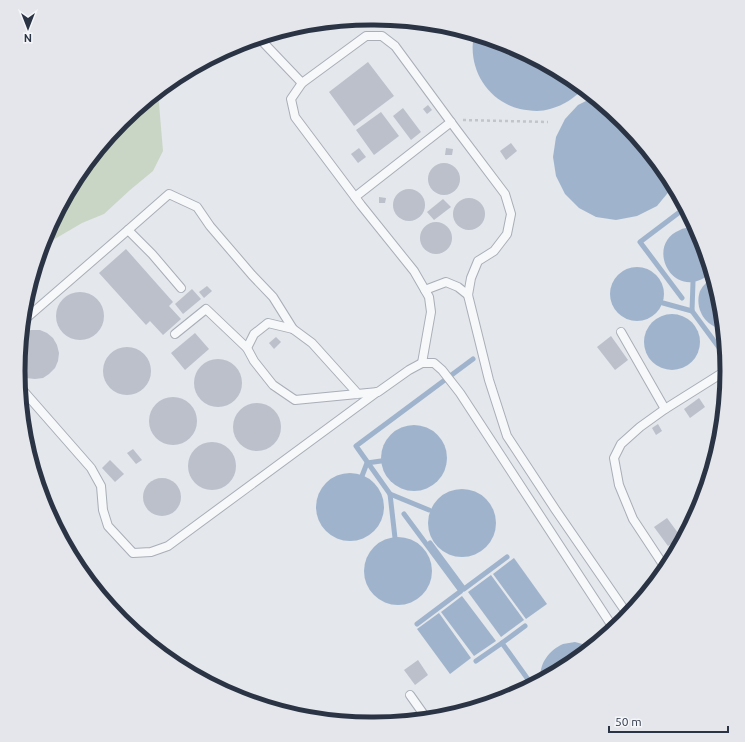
<svg xmlns="http://www.w3.org/2000/svg" width="745" height="742" font-family="Ubuntu,sans-serif">
	<style>
		.green { fill: #c9d6c5 }
		.water { fill: #9fb4cc }
		.lines { fill: none; stroke-linecap: round; stroke-linejoin: round }
		.stream { stroke: #9fb4cc; stroke-width: 5 }
		.building { fill: #bbc0ca }
		.service-casing { stroke: #a9aeb7; stroke-width: 10 }
		.path { stroke: #c2c5cb; stroke-width: 2.5; stroke-dasharray: 3 3; stroke-linecap: butt }
		.service { stroke: #f7f8fa; stroke-width: 8 }
		.rim { fill: none; stroke: #2b3445; stroke-width: 5 }
	</style>
	<rect width="100%" height="100%" fill="#e4e7ec"/>
	<path class="green" d="M158,92L163,151L153,171L130,190L104,214L82,223L41,247L45,236L77,175L121,122Z"/>
	<g class="water">
		<path d="M474,34L509,45L570,77L584,89C573,98 565,105 550,109C541,112 530,111 520,109C487,101 467,68 474,34Z"/>
		<path d="M594,97L623,121L667,175L673,185L671,189L657,206L637,216L616,220L596,217L579,208L565,194L556,176L553,157L556,137L565,119L578,105Z"/>
		<path d="M690,227L696,228L700,236L711,273C674,305 643,245 680,230C683,228 687,228 690,227Z"/>
		<circle cx="637" cy="294" r="27"/>
		<path d="M713,277L720,302L723,329C705,327 694,308 700,291C703,285 708,281 713,277Z"/>
		<circle cx="672" cy="342" r="28"/>
		<circle cx="414" cy="458" r="33"/>
		<circle cx="350" cy="507" r="34"/>
		<circle cx="462" cy="523" r="34"/>
		<circle cx="398" cy="571" r="34"/>
		<path d="M514,558L547,604L526,619L493,574Z"/>
		<path d="M491,575L524,620L501,637L468,592Z"/>
		<path d="M462,596L496,641L474,656L441,612Z"/>
		<path d="M439,613L471,658L450,674L417,629Z"/>
		<path d="M575,642L586,645L591,647L570,664L541,680C538,665 549,650 563,644C567,643 571,643 575,642Z"/>
		<path d="M508,689L521,691L509,697L481,706C489,695 495,692 508,689Z"/>
	</g>
	<g class="lines">
		<g class="stream">
			<path d="M693,282L692,311L723,353L725,352"/>
			<path d="M682,298L640,242L685,208"/>
			<path d="M663,303L692,311"/>
			<path d="M362,476L367,463L381,461"/>
			<path d="M390,494L429,510"/>
			<path d="M404,514L461,591L417,624"/>
			<path d="M395,538L390,494L356,446L473,359"/>
			<path d="M430,543L464,589L507,557"/>
			<path d="M525,626L502,643L532,685"/>
			<path d="M476,661L502,643"/>
		</g>
	</g>
	<g class="building">
		<path d="M368,62L394,96L354,126L329,92Z"/>
		<path d="M428,105L432,110L427,114L423,109Z"/>
		<path d="M403,108L421,132L411,140L393,116Z"/>
		<path d="M381,112L399,136L374,155L356,130Z"/>
		<path d="M511,143L517,151L506,160L500,151Z"/>
		<path d="M359,148L366,157L358,163L351,154Z"/>
		<path d="M446,148L453,149L452,155H445Z"/>
		<circle cx="444" cy="179" r="16"/>
		<circle cx="409" cy="205" r="16"/>
		<path d="M379,197L386,198L385,203H379Z"/>
		<circle cx="469" cy="214" r="16"/>
		<path d="M443,199L451,207L434,220L427,212Z"/>
		<circle cx="436" cy="238" r="16"/>
		<path d="M126,249L173,302L169,306L181,319L163,335L150,321L146,325L99,273Z"/>
		<path d="M207,286L212,291L204,298L199,292Z"/>
		<path d="M192,289L201,299L183,314L175,304Z"/>
		<circle cx="80" cy="316" r="24"/>
		<path d="M31,330H40L47,333L53,338L57,345L59,353L58,361L55,368L49,374L43,378L35,379L26,378L19,374L18,371L22,333Z"/>
		<path d="M195,333L209,349L185,370L171,353Z"/>
		<path d="M611,336L628,360L615,370L597,347Z"/>
		<path d="M276,337L281,342L274,349L269,343Z"/>
		<circle cx="127" cy="371" r="24"/>
		<circle cx="218" cy="383" r="24"/>
		<circle cx="173" cy="421" r="24"/>
		<path d="M699,398L705,407L690,418L684,409Z"/>
		<circle cx="257" cy="427" r="24"/>
		<path d="M658,424L662,431L656,435L652,428Z"/>
		<circle cx="212" cy="466" r="24"/>
		<path d="M133,449L142,460L136,464L127,453Z"/>
		<path d="M110,460L124,474L115,482L102,468Z"/>
		<circle cx="162" cy="497" r="19"/>
		<path d="M667,518L681,537L668,546L654,527Z"/>
		<path d="M418,660L428,675L415,685L404,670Z"/>
	</g>
	<g class="lines">
		<defs>
			<g id="service">
				<path d="M259,38L302,83"/>
				<path d="M355,197L451,122"/>
				<path d="M128,230L169,194L197,207L210,226L252,275L273,297L293,329"/>
				<path d="M425,290L446,282L458,287L468,295"/>
				<path d="M23,321L128,230L152,254L181,288"/>
				<path d="M621,332L665,409"/>
				<path d="M175,334L206,309L247,348"/>
				<path d="M422,363L431,312L429,297L414,271L361,205L295,117L291,99L302,83L366,36H382L395,46L456,129L505,194L511,214L507,234L494,251L478,261L471,278L468,295L489,380L507,436L555,509L628,615"/>
				<path d="M20,387L91,468L101,486L103,510L108,526L133,553L151,552L168,546L377,392"/>
				<path d="M358,394L312,343L293,329L268,323L254,334L247,348L254,361L273,385L295,400L378,392L409,370L422,363H434L442,370L460,393L614,629"/>
				<path d="M666,569L633,519L619,485L614,458L621,444L640,427L665,409L727,370"/>
				<path d="M410,695L427,719"/>
			</g>
		</defs>
		<use href="#service" class="service-casing"/>
		<g class="path">
			<path d="M380,24L383,22L384,19"/>
			<path d="M463,120L548,122"/>
		</g>
		<use href="#service" class="service"/>
	</g>
	<path d="M0 0H745V742H0ZM371 25H374A346 346 0 0 1 720 371V371A346 346 0 0 1 374 717H371A346 346 0 0 1 25 371V371A346 346 0 0 1 371 25Z" fill="#e4e6eb" fill-rule="evenodd"/>
	<path class="rim" d="M371 25H374A346 346 0 0 1 720 371V371A346 346 0 0 1 374 717H371A346 346 0 0 1 25 371V371A346 346 0 0 1 371 25Z"/>
	<g transform="translate(28 28) rotate(180)" stroke="#f4f6f9" stroke-width="3" paint-order="stroke">
	<path d="M0-3L7 15L0 10L-7 15Z" fill="#2b3445"/>
	<text y="-6" font-size="11" font-weight="bold" text-anchor="middle" fill="#2b3445">N</text>
	</g>
	<path d="M609 726v6h119v-6" fill="none" stroke="#2b3445" stroke-width="2"/>
	<text x="615" y="726" font-size="12" fill="#2b3445" stroke="#f4f6f9" stroke-width="3" paint-order="stroke">50 m</text>
</svg>
